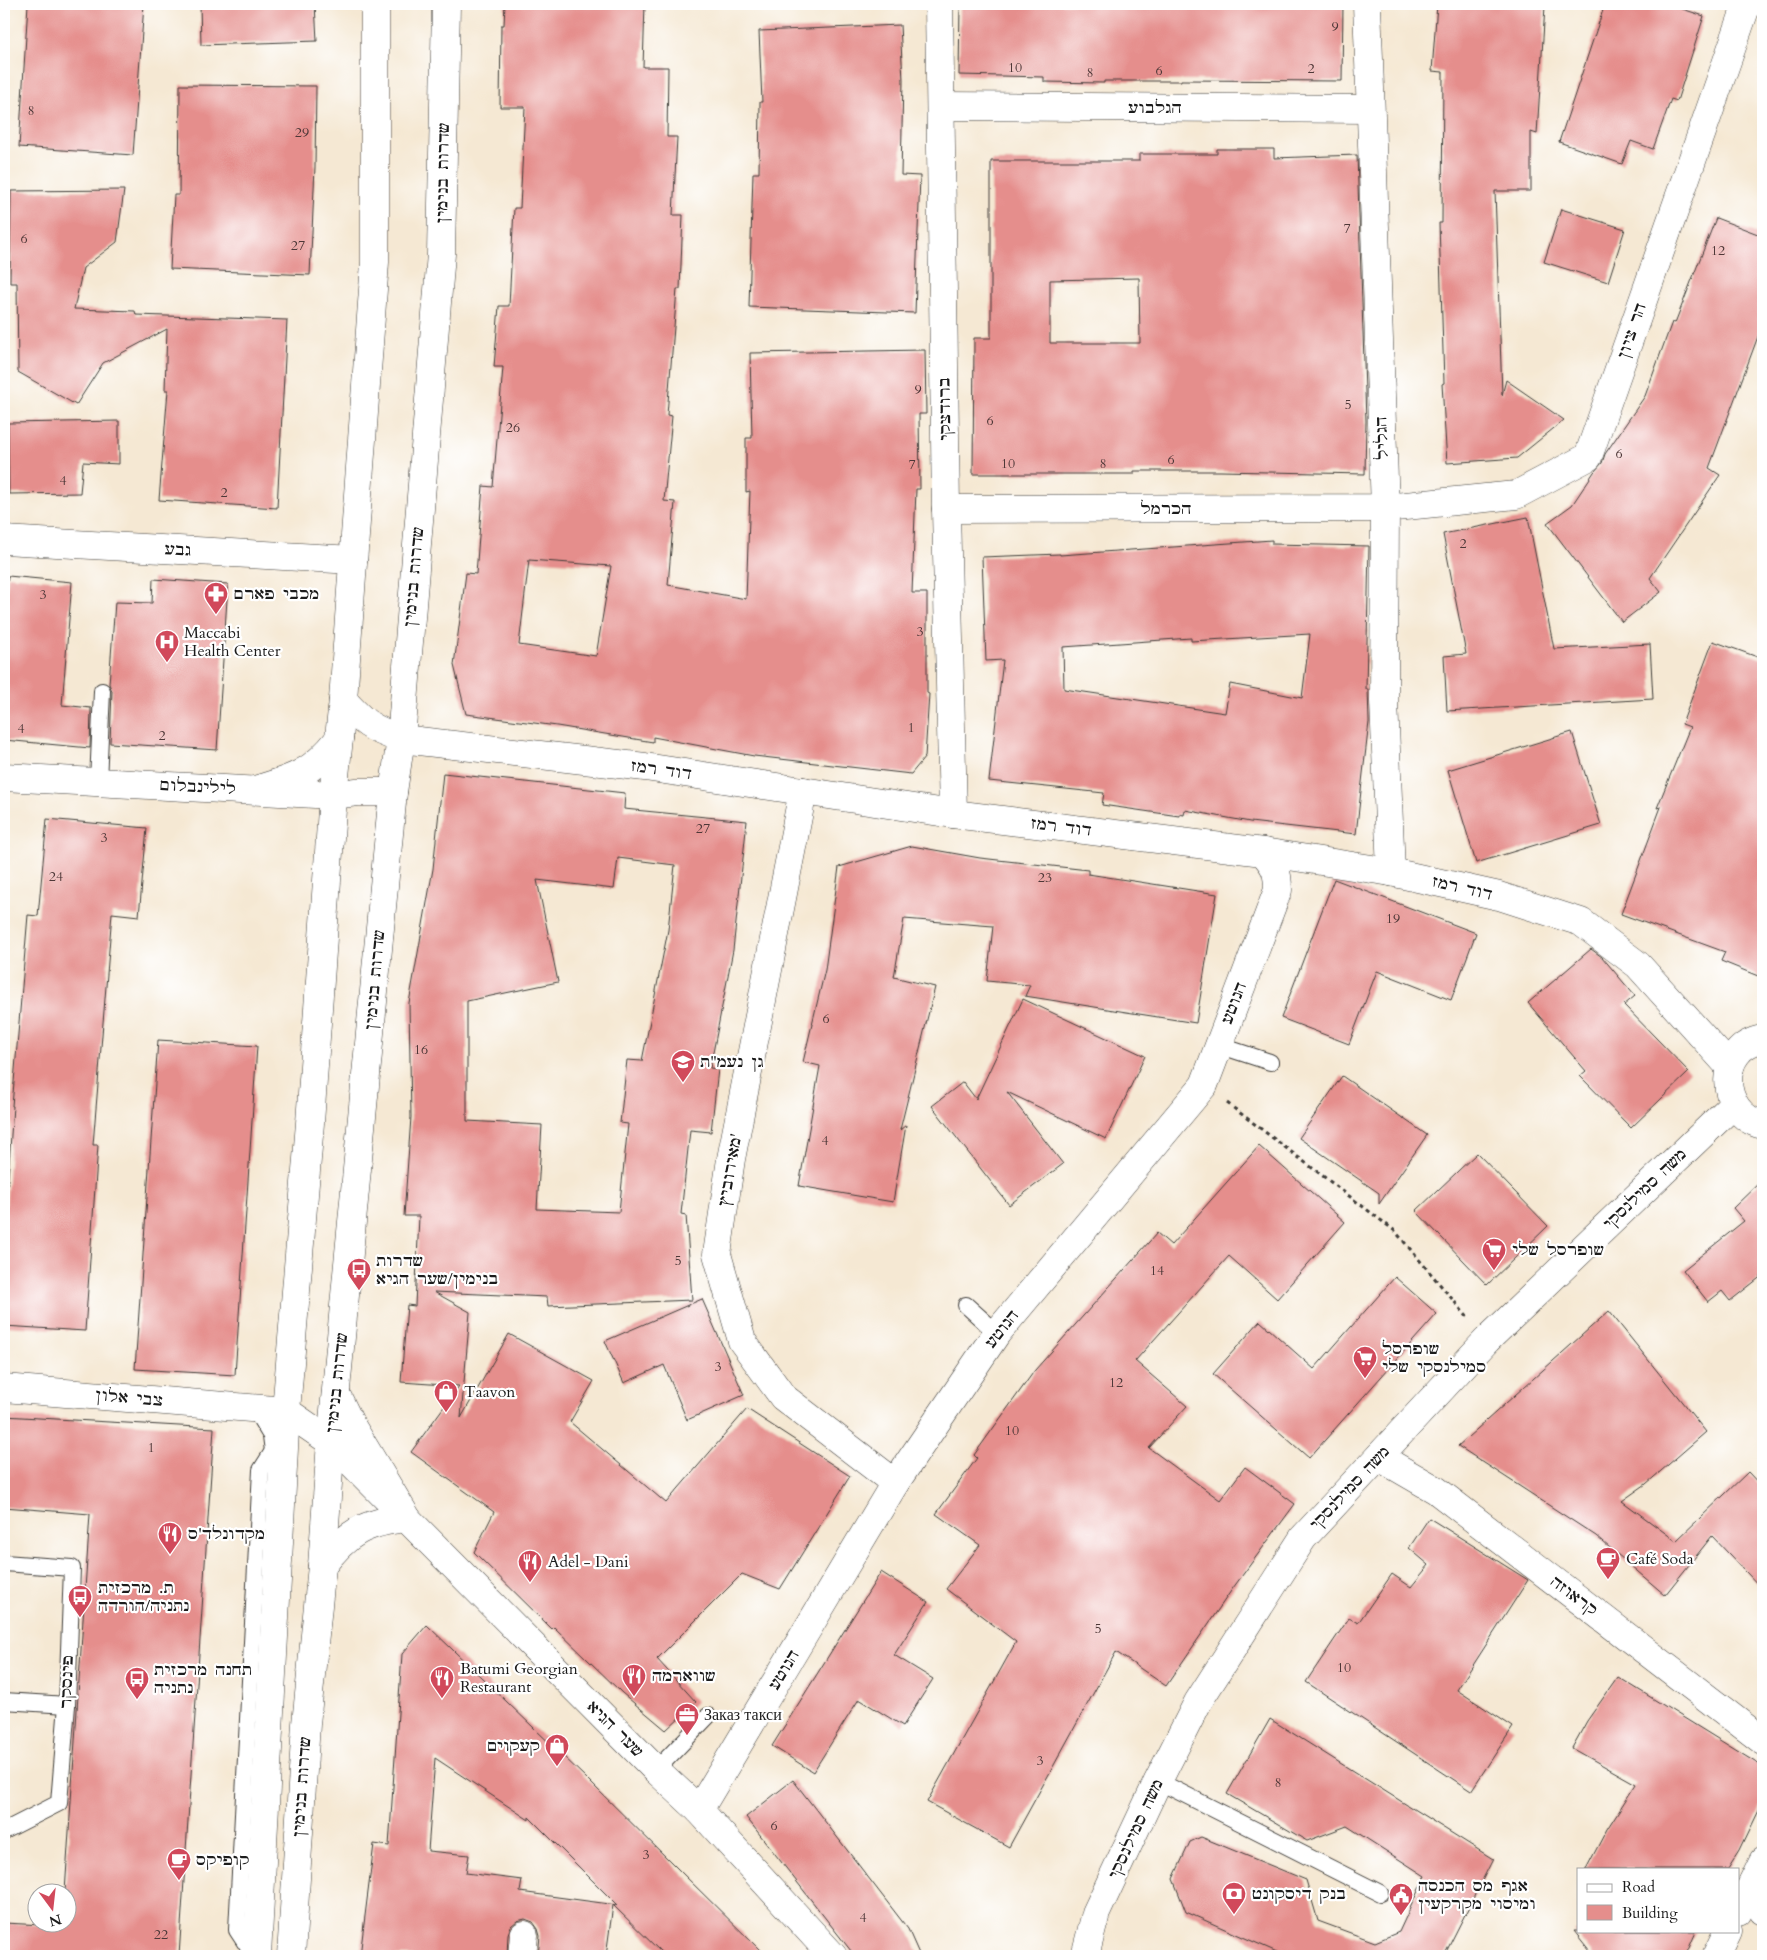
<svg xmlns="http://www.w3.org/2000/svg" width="1767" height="1960" font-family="Cardo,'Frank Ruhl Libre',serif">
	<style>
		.building { fill: #e58e8c; fill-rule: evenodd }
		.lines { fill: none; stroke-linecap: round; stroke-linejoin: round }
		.lane-casing { stroke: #3d3b37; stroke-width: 18 }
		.street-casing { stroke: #3d3b37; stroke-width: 29 }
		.secondary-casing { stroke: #3d3b37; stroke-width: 29 }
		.path { stroke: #3d3b37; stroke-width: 3; stroke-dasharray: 4 4; stroke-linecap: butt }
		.lane { stroke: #fff; stroke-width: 16 }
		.street { stroke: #fff; stroke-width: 28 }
		.secondary { stroke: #fff; stroke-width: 28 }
		.labels { text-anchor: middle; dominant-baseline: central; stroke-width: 4.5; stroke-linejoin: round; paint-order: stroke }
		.number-label { font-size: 14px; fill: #4e3838 }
		.street-label { font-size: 16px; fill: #1c1c1c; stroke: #fff }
		.poi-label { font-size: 16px; fill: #1c1c1c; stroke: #fff; text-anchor: start }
	</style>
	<rect width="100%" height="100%" fill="#fff"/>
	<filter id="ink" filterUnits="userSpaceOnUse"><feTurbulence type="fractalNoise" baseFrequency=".02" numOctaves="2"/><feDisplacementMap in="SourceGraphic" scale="10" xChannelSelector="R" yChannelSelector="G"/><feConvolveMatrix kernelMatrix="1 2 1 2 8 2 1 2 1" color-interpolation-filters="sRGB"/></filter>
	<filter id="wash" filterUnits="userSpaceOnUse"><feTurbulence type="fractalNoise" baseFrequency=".0096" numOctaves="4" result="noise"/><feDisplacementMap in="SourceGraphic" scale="20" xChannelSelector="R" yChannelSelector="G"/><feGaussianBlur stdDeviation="1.12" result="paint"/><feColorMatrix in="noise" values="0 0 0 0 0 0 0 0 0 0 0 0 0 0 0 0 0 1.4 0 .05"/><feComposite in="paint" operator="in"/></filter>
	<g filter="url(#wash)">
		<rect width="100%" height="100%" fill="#f5e8d3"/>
		<g id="blocks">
			<g class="building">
				<path d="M28,4H144L133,155L19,147Z"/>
				<path d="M200,4H315L317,41L201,45Z"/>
				<path d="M505,4H645L643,67H668L667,137H677L673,215H683L680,289H677L667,415L672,416L664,501L675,502L668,585L746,599L750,491L746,492V438H752L750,353L925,350L926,414H919L920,489H916L912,593H927V693L929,694L925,757L911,774L754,756L653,737V742L557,726L466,714L454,665L466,573L476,574L483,486L493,487L503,367H494L499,306H509L514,208H520L525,107H500L501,25H504ZM529,560L611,566L596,656L519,645Z"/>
				<path d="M960,4H1343L1342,81L1181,80V81H1104V83L1044,82V77L959,75Z"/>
				<path d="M1437,4H1508L1545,6L1537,134L1531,132V191H1495L1502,395L1506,380L1564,420L1517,458L1447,463L1442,384L1444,383L1439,223H1442L1443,72L1432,71Z"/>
				<path d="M1605,4H1667L1704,16L1677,101L1671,99L1653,149L1631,141L1622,164L1559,142Z"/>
				<path d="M900,25L903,80L901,175L920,176L915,313L749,307L753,173H759L760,102H762L759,31Z"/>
				<path d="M180,85L316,86L315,167L310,275L170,269L174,195H179Z"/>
				<path d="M1217,149H1274V158L1357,155L1366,421L1365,474L1220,471H1134V474H973L974,338H991V161H1139V154H1217ZM1139,278L1140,343H1050V280Z"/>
				<path d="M124,190L117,242L83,268L74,309L135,311L136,315L287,320L277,508L159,500L168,390H165L167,329L103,363L76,405L18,372L17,283H10L11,191Z"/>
				<path d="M1561,209L1625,229L1608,282L1544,262Z"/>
				<path d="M1716,218L1763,236V323L1709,468L1720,475L1650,578L1661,592L1622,622L1547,523L1572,505L1594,472L1602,463L1605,454L1645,396L1672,322L1675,323Z"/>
				<path d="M119,421V464L83,462L80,493L9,494L8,423Z"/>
				<path d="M1528,517L1554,649L1650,644L1653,699L1447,711L1444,656L1466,654L1443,534Z"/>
				<path d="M1272,540V544L1369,546L1366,689H1368L1369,722L1356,834L1250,822L1185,810L1184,815L1179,814V816L1102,805L1104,793L989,781L1003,660L986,661L982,557L1060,554V555ZM1310,634L1302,698L1230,684L1225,713L1064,689L1063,647L1191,638V641Z"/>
				<path d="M8,576L72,582L62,705L91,708L90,748L4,740V620Z"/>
				<path d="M153,579L228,584L217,750L110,743L112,691L109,684L115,602L152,603Z"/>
				<path d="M1713,641L1763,659V978L1721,961L1725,952L1621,914L1661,807L1657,808L1690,727L1682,724Z"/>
				<path d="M1572,732L1601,825L1476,863L1448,770Z"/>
				<path d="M443,773L625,793L624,809L747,821L733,950L710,1068L718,1069L711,1132L690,1130L681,1214L686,1215L692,1300L548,1306L547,1297L434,1292L470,1312L461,1418L509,1334L594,1381L570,1422L666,1503L747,1409L850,1476L780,1589L742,1574L657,1659L696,1702L666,1730L622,1693L554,1627L552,1629L474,1552L494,1512L411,1452L459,1386L401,1382L407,1305L415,1306L419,1216H404L411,1117L409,1003L433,869ZM618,858L675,865L668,930L642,1061L627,1060L620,1123L628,1124L619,1212L537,1209L542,1125L467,1121V1001L558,982L537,880L614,889Z"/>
				<path d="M47,819L147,828L139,916L112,913L93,1145H98L85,1331L4,1326V1236L13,1106H12L28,915L38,916Z"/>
				<path d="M912,846L980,858L1088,870V874L1217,894L1196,1023L1025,996L1030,985L987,981L993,926L904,919L894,977L935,987L900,1130L906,1125L893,1202L799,1186L820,1066L803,1062L825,970L839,867Z"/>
				<path d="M1334,879L1476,933L1451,1000L1377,971L1349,1044L1281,1018Z"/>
				<path d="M1591,949L1602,957L1635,996L1624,1005L1689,1072L1631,1128L1580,1076L1586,1071L1528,1003Z"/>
				<path d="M1023,999L1145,1056L1106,1139L1007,1092L1063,1164L1009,1205L932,1106L963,1082L976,1099Z"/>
				<path d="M158,1040L257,1046L235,1375L135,1369Z"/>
				<path d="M1342,1076L1427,1135L1379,1204V1193L1299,1138Z"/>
				<path d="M1259,1146L1345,1222L1277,1299L1229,1256L1135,1361L1187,1406L1149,1448L1220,1500L1245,1467L1295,1504L1233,1588L1166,1686L1116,1652L1009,1847L927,1802L1016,1642L946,1589L980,1545L936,1514L977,1458L974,1455L1035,1370L1157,1233L1171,1245Z"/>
				<path d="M1477,1153L1548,1226L1487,1285L1416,1211Z"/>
				<path d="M1763,1179V1275L1730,1301L1722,1291L1708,1302L1683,1270L1744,1221L1733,1208Z"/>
				<path d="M1395,1277L1437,1314L1309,1458L1213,1374L1260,1321L1314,1369Z"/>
				<path d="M702,1299L744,1395L687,1420L664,1365L624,1383L605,1341Z"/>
				<path d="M1609,1311L1706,1432L1646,1484L1622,1501L1676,1541L1748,1472L1763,1488V1590L1712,1536L1665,1595L1596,1536L1458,1446Z"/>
				<path d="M4,1416L214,1428L179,1956H4V1923L62,1926L63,1922H68V1892H65L90,1514L4,1507Z"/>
				<path d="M1429,1518L1528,1580L1457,1690L1513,1727L1471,1791L1306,1682L1349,1618L1358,1623L1392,1574L1411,1587L1429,1565L1409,1548Z"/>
				<path d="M881,1572L928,1602L894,1655L933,1679L903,1726L859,1699L813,1772L772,1746Z"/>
				<path d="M427,1625L587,1779L766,1956H665L613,1905L606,1956H538L540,1936L538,1929L533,1922L525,1919L517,1921L511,1926L508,1934L507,1956H360L374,1844L389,1846L402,1654ZM435,1758L529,1820V1817L617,1905L520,1892L522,1880L466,1873L469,1855L428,1851Z"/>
				<path d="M1618,1677L1763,1767V1802L1740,1850L1728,1869H1586L1607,1829L1636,1784L1572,1748L1587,1721Z"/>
				<path d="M1270,1719L1493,1859L1444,1956H1286L1186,1912L1173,1879L1190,1842L1201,1837L1306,1880L1318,1921L1375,1942L1399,1932L1425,1876L1347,1826L1307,1841L1227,1794Z"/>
				<path d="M793,1780L908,1929L920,1956H855L746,1817Z"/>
				<path d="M1574,1931H1696L1685,1956H1594Z"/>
			</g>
		</g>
	</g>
	<g filter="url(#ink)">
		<use href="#blocks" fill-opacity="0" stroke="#3d3b37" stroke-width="1"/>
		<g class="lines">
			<defs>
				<g id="lane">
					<path d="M98,782L102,691"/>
					<path d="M1218,1045L1270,1062"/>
					<path d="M966,1305L997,1333"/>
					<path d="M254,1408L271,1436L273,1451"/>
					<path d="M4,1563L72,1568L67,1705L59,1803L4,1831"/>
					<path d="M4,1701L67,1705"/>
					<path d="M656,1770L708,1716"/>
					<path d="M1158,1781L1380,1893"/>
					<path d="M254,1956L237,1930L261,1470L273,1451L285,1445"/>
				</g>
				<g id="street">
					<path d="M939,4L946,509L953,814"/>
					<path d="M1367,4L1385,508L1384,701L1391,872"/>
					<path d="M941,106L1370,109"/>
					<path d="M946,509L1385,508L1516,495L1588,457L1747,4"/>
					<path d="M4,540L353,560"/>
					<path d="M343,700C365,724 370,728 401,739L645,767L953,814L1263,852L1391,872L1499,896L1581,922L1638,965L1730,1067"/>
					<path d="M4,777L333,795L357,792H393"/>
					<path d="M803,791L731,1159L717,1254L742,1341L783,1397L895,1483"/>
					<path d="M4,1388L286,1411L331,1442L656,1770L699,1810L833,1956"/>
					<path d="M1379,1457L1436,1490L1763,1741"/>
					<path d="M699,1810L895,1483L997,1333L1204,1085L1278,890C1278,871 1275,866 1263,852"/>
					<path d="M1753,1882L1763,1911"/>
					<path d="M1738,1912L1763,1861"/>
					<path d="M522,1956L524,1935"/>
					<path d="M1716,1956L1728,1931"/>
				</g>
				<g id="secondary">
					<path d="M255,790C296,778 312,773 339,739"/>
					<path d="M1763,1039C1716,1046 1717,1114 1763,1125"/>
					<path d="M322,1566C347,1532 366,1522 407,1518L351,1425L336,1394"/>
					<path d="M257,1956L286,1411L310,1123L333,795L343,700L375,262V4"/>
					<path d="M291,1956L306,1724L322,1566L331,1442L393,792L401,739L441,254L446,4"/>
					<path d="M1085,1956L1096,1913L1158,1781L1198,1702L1303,1538L1487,1340L1734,1104"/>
				</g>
			</defs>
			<use href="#lane" class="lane-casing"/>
			<use href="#street" class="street-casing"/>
			<use href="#secondary" class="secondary-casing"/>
			<path class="path" d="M1227,1103L1395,1231L1469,1319"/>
			<use href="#lane" class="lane"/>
			<use href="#street" class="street"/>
			<use href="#secondary" class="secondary"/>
		</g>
	</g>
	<defs>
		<symbol id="pharmacy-pin" viewBox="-11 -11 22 30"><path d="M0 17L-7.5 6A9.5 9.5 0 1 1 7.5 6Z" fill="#d1495b" stroke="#fff"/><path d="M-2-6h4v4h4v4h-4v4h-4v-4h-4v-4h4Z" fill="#fff"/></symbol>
		<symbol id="hospital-pin" viewBox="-11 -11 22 30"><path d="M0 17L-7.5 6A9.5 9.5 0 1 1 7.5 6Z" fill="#d1495b" stroke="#fff"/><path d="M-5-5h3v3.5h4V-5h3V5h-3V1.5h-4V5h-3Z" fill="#fff"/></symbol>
		<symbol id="school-pin" viewBox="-11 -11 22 30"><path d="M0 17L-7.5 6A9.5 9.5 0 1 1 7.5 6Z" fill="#d1495b" stroke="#fff"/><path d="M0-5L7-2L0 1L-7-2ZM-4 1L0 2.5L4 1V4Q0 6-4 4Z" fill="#fff"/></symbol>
		<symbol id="supermarket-pin" viewBox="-11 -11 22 30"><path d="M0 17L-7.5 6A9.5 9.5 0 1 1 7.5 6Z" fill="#d1495b" stroke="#fff"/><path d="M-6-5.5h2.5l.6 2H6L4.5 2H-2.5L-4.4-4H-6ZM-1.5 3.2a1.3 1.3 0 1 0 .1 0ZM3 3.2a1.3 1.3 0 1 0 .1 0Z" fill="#fff"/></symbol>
		<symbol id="bus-pin" viewBox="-11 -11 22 30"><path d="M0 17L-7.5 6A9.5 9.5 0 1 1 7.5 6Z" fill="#d1495b" stroke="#fff"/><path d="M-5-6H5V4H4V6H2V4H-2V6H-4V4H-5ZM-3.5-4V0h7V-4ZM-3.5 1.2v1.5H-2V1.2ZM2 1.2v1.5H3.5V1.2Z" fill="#fff"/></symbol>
		<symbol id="shop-pin" viewBox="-11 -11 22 30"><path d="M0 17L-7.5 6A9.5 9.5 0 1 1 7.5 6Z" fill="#d1495b" stroke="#fff"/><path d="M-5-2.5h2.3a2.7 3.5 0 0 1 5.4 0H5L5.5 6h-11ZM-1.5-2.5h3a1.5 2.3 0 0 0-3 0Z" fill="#fff"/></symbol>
		<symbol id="restaurant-pin" viewBox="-11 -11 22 30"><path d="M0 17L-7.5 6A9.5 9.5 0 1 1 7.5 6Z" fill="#d1495b" stroke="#fff"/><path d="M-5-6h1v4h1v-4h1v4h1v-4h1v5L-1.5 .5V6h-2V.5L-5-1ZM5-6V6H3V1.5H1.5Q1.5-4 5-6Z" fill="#fff"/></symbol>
		<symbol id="cafe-pin" viewBox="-11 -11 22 30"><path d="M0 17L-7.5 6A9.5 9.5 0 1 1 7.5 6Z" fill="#d1495b" stroke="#fff"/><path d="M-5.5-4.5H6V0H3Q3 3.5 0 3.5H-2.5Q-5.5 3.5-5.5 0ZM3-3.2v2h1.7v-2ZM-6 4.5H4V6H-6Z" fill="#fff"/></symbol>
		<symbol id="office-pin" viewBox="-11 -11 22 30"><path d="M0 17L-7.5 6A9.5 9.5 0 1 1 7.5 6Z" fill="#d1495b" stroke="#fff"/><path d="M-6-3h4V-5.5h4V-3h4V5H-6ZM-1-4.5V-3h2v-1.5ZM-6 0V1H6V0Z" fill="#fff"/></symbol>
		<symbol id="bank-pin" viewBox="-11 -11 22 30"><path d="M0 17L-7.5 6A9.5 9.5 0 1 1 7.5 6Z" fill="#d1495b" stroke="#fff"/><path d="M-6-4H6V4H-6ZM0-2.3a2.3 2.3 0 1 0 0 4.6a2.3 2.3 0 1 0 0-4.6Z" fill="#fff"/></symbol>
		<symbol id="civic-pin" viewBox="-11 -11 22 30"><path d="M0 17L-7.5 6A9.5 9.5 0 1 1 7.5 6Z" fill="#d1495b" stroke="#fff"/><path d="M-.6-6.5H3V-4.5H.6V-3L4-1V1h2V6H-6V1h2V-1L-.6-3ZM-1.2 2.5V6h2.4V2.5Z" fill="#fff"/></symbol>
	</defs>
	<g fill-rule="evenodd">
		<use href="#pharmacy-pin" x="202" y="580" width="28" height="38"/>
		<use href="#hospital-pin" x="153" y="628" width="28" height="38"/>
		<use href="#school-pin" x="669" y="1048" width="28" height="38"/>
		<use href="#supermarket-pin" x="1480" y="1236" width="28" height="38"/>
		<use href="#bus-pin" x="345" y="1256" width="28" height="38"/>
		<use href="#supermarket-pin" x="1351" y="1344" width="28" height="38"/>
		<use href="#shop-pin" x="432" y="1378" width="28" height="38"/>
		<use href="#restaurant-pin" x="156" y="1520" width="28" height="38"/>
		<use href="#cafe-pin" x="1594" y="1545" width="28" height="38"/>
		<use href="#restaurant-pin" x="516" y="1548" width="28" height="38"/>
		<use href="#bus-pin" x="66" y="1583" width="28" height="38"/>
		<use href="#restaurant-pin" x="620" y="1662" width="28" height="38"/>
		<use href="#restaurant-pin" x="428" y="1664" width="28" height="38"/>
		<use href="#bus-pin" x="123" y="1665" width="28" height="38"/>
		<use href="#office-pin" x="673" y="1701" width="28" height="38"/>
		<use href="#shop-pin" x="543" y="1732" width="28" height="38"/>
		<use href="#cafe-pin" x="165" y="1846" width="28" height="38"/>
		<use href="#bank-pin" x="1220" y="1880" width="28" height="38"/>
		<use href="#civic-pin" x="1387" y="1881" width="28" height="38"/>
	</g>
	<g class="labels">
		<g class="number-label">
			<text x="1335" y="26">9</text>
			<text x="1015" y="67">10</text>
			<text x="1311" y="68">2</text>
			<text x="1159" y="70">6</text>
			<text x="1090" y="72">8</text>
			<text x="31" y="110">8</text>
			<text x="302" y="132">29</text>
			<text x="1347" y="228">7</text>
			<text x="24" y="238">6</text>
			<text x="298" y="245">27</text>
			<text x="1718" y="250">12</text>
			<text x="918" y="389">9</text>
			<text x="1348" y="404">5</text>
			<text x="990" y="420">6</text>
			<text x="513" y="427">26</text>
			<text x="1619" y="453">6</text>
			<text x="1171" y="459">6</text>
			<text x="1008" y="463">10</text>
			<text x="1103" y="463">8</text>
			<text x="912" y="464">7</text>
			<text x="63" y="480">4</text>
			<text x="224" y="492">2</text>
			<text x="1463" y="543">2</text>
			<text x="43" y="594">3</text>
			<text x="920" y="631">3</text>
			<text x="911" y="727">1</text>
			<text x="21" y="728">4</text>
			<text x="162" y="735">2</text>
			<text x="703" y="828">27</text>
			<text x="104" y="837">3</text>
			<text x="56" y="876">24</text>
			<text x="1045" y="877">23</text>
			<text x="1393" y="918">19</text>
			<text x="826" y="1018">6</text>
			<text x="421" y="1049">16</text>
			<text x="825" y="1140">4</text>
			<text x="678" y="1260">5</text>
			<text x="1157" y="1270">14</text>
			<text x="718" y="1366">3</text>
			<text x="1116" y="1382">12</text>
			<text x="1012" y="1430">10</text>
			<text x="151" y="1447">1</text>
			<text x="1098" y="1628">5</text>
			<text x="1344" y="1667">10</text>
			<text x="1040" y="1760">3</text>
			<text x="1278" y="1782">8</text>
			<text x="774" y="1825">6</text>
			<text x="646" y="1854">3</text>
			<text x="863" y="1917">4</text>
			<text x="161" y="1934">22</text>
		</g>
		<g class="street-label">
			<text x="1155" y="108">הגלבוע</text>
			<text transform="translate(443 173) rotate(-89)">שדרות בנימין</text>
			<text transform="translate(1632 331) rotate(-71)">הר ציון</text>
			<text transform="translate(945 409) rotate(-91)">ברודצקי</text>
			<text transform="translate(1382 438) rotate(-92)">הגליל</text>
			<text x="1166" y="509">הכרמל</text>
			<text transform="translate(178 550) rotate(3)">גבע</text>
			<text transform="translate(414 577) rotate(-85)">שדרות בנימין</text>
			<text transform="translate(661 770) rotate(8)">דוד רמז</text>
			<text transform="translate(198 787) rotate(3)">לילינבלום</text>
			<text transform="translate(1061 827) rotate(7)">דוד רמז</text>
			<text transform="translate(1462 888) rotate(13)">דוד רמז</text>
			<text transform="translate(375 980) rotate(-85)">שדרות בנימין</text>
			<text transform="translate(1234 1003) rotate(-69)">הנוטע</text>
			<text transform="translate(730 1170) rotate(-80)">מאירוביץ'</text>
			<text transform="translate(1645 1189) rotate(-44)">משה סמילנסקי</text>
			<text transform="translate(1002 1329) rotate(-52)">הנוטע</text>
			<text transform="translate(337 1383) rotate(-84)">שדרות בנימין</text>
			<text transform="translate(129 1398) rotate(5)">צבי אלון</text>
			<text transform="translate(1350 1488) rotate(-47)">משה סמילנסקי</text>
			<text transform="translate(1574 1596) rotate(37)">קראוזה</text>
			<text transform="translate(784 1670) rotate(-59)">הנוטע</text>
			<text transform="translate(67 1682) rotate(-88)">פינסקר</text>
			<text transform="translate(615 1729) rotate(45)">שער הגיא</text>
			<text transform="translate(302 1787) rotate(-86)">שדרות בנימין</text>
			<text transform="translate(1136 1829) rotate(-65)">משה סמילנסקי</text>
		</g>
		<g class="poi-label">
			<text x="234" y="594">מכבי פארם</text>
			<text x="184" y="633">Maccabi<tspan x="184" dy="18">Health Center</tspan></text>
			<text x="700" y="1062">גן נעמ"ת</text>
			<text x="1512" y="1250">שופרסל שלי</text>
			<text x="376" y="1261">שדרות<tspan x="376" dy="18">בנימין/שער הגיא</tspan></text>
			<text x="1382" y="1349">שופרסל<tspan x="1382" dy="18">סמילנסקי שלי</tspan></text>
			<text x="464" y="1392">Taavon</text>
			<text x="188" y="1534">מקדונלד'ס</text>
			<text x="1626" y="1559">Café Soda</text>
			<text x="548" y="1562">Adel - Dani</text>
			<text x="98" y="1588">ת. מרכזית<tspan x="98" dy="18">נתניה/הורדה</tspan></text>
			<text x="460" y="1669">Batumi Georgian<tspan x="460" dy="18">Restaurant</tspan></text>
			<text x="154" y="1670">תחנה מרכזית<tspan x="154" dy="18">נתניה</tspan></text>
			<text x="652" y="1676">שווארמה</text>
			<text x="704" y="1715">Заказ такси</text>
			<text x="540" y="1746" text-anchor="end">קעקוים</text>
			<text x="196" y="1860">קופיקס</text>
			<text x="1418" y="1886">אגף מס הכנסה<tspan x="1418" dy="18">ומיסוי מקרקעין</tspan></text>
			<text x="1252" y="1894">בנק דיסקונט</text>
		</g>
	</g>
	<rect width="1767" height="1960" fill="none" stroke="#fff" stroke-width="20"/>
	<rect x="1577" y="1868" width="162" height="65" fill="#ffffff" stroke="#a4a4a4"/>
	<rect x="1587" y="1884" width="25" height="8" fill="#ffffff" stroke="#a4a4a4"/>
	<text x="1622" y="1892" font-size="15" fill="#1c1c1c">Road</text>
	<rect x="1587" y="1905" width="25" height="15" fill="#e58e8c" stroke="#a4a4a4"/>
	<text x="1622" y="1918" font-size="15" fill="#1c1c1c">Building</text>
	<g transform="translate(52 1908) rotate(165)"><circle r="24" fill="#ffffff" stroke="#a4a4a4"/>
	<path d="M0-4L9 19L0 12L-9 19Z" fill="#d1495b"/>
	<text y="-8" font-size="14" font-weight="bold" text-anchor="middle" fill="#1c1c1c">N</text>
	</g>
</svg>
